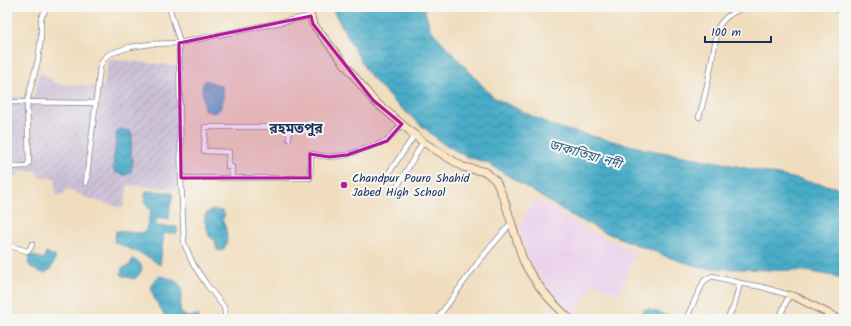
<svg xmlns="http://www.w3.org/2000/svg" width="851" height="326" font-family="Kalam,'Noto Sans Bengali',sans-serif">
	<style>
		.built { fill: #ebd1ec }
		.industrial { fill: url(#industrial-furrows) }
		.water { fill: url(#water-waves); stroke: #326e92 }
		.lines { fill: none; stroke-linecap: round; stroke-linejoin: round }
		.street-casing { stroke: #86868e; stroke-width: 6 }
		.secondary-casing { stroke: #86868e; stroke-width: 9 }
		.street { stroke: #fff; stroke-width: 4.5 }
		.secondary { stroke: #fce6c4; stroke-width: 7 }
		.marked { fill: #b5179e; fill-opacity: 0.2; stroke: #b5179e; stroke-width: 3; stroke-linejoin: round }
		.poi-dot { fill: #b5179e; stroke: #f6f6f2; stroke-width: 1.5 }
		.labels { text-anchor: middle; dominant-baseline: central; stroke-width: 4; stroke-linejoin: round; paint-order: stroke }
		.poi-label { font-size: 12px; fill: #1b2f5e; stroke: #f6f6f2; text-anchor: start }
		.water-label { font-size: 13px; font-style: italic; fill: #2b5b83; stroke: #f6f6f2 }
		.quarter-label { font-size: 14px; font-weight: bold; fill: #1b2f5e; stroke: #f6f6f2 }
	</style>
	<defs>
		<pattern id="industrial-furrows" width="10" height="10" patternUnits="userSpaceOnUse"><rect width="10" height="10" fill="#cbbfd6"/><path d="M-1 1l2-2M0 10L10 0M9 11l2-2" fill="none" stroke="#aea4ba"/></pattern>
		<pattern id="water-waves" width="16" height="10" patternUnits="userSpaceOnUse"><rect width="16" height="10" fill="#48acc7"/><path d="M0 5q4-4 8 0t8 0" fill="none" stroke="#3b8ca5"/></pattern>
	</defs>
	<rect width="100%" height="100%" fill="#f6f6f2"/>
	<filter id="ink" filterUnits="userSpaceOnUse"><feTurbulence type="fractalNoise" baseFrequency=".025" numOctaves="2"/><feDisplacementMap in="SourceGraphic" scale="8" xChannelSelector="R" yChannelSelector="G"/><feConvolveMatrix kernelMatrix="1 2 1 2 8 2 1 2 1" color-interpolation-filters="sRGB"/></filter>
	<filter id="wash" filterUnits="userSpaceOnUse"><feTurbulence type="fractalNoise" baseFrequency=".012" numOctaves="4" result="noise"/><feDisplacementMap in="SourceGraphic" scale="16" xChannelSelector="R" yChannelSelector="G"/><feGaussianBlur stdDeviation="0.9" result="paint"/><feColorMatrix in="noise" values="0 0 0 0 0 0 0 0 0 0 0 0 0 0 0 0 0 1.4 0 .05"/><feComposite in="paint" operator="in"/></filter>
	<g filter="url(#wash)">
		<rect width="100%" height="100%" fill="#f0ddbd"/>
		<path class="built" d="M535,199L587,229L637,253L619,294L593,283L574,316L541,278L525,251L519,228Z"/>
		<path class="industrial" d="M108,59L177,66L178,189L128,185L123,208L90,199L67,189L63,196L56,195L55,178L39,177L37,171H19L18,176L7,173V95L34,98L39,71L57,84L104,87Z"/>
		<g class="water">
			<path d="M331,7H424L430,29L493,97L555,127L650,150L713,161L844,189V278L806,271L703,268L668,257L604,232L567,213L488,163L465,156L442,143L421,125L392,100L367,72Z"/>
			<path d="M205,80L222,86C226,99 222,121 204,109L202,87Z"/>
			<path d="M120,129L129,131L132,133L131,155L133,159L131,172L126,175L115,172L113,167L117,132Z"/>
			<path d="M146,191L170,192L173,194L170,206L169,219H156V226L177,227V233H164L160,265L148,257L114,242L116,231L138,233L144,232L146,229L151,211L144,202Z"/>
			<path d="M214,210L222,211L225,214L222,220C227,228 230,243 222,251L217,250L215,241C214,239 211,239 210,237C208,235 208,230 207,228C204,219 202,212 214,210Z"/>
			<path d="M46,252L56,257L51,269L45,273C38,272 32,269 28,264L30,255L44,259Z"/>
			<path d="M133,259L140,263L142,268L141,272L135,279L123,276L121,274L122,268L129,266Z"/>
			<path d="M161,276C165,277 169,278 173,280C189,287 177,300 181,313L188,317L198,315L199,319H166C160,306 140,284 161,276Z"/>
			<path d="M646,309H650L652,311L659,312L673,319H638L644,310Z"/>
		</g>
	</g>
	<g filter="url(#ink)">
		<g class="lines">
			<defs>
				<g id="street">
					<path d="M169,7L180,43"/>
					<path d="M179,43L181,178L184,243L193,264L207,285L224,307L226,319"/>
					<path d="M7,102L95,103"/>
					<path d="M699,117C708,88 712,58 718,28C723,17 734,12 744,7"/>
					<path d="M7,167L27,166L29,162L27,102L38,60L41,38V18L47,7"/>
					<path d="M388,174L414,136"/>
					<path d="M181,178H310L311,154L329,157L347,155L387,141L402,124"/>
					<path d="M232,178V167H228L229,152L204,151L205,127H281L289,128V139"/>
					<path d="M86,183L100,67L103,60L109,54L130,47L151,44L179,43L311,16"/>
					<path d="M397,187L423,142"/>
					<path d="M7,245L27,251L30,249L32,244"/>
					<path d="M437,319L479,261L511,223"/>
					<path d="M686,319L704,281L712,276L740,283L762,287L789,295L779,319"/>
					<path d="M727,319L734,306L740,283"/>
				</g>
				<g id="secondary">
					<path d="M308,7L313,24L373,100L423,142L463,167L486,172L496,181L504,199L523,260C533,281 552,303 570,319"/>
					<path d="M836,7L844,11"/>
					<path d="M789,295L796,297L839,319"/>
				</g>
			</defs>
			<use href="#street" class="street-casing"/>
			<use href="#secondary" class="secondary-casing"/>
			<use href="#street" class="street"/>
			<use href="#secondary" class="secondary"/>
		</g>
	</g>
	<path class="marked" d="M311,16L313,24L373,100L402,124L387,141L347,155L329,157L310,154V178H181L179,43Z"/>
	<circle class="poi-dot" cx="344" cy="185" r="4"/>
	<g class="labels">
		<g class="poi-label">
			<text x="352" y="178">Chandpur Pouro Shahid<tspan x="352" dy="14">Jabed High School</tspan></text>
		</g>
		<g class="water-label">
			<text transform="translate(585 155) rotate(16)">ডাকাতিয়া নদী</text>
		</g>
		<g class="quarter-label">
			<text x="296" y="129">রহমতপুর</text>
		</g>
	</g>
	<rect width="851" height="326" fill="none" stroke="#f6f6f2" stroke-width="24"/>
	<path d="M705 36v6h66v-6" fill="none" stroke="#1b2f5e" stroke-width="2"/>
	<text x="711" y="36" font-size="12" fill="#1b2f5e" stroke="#f6f6f2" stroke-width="3" paint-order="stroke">100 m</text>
</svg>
